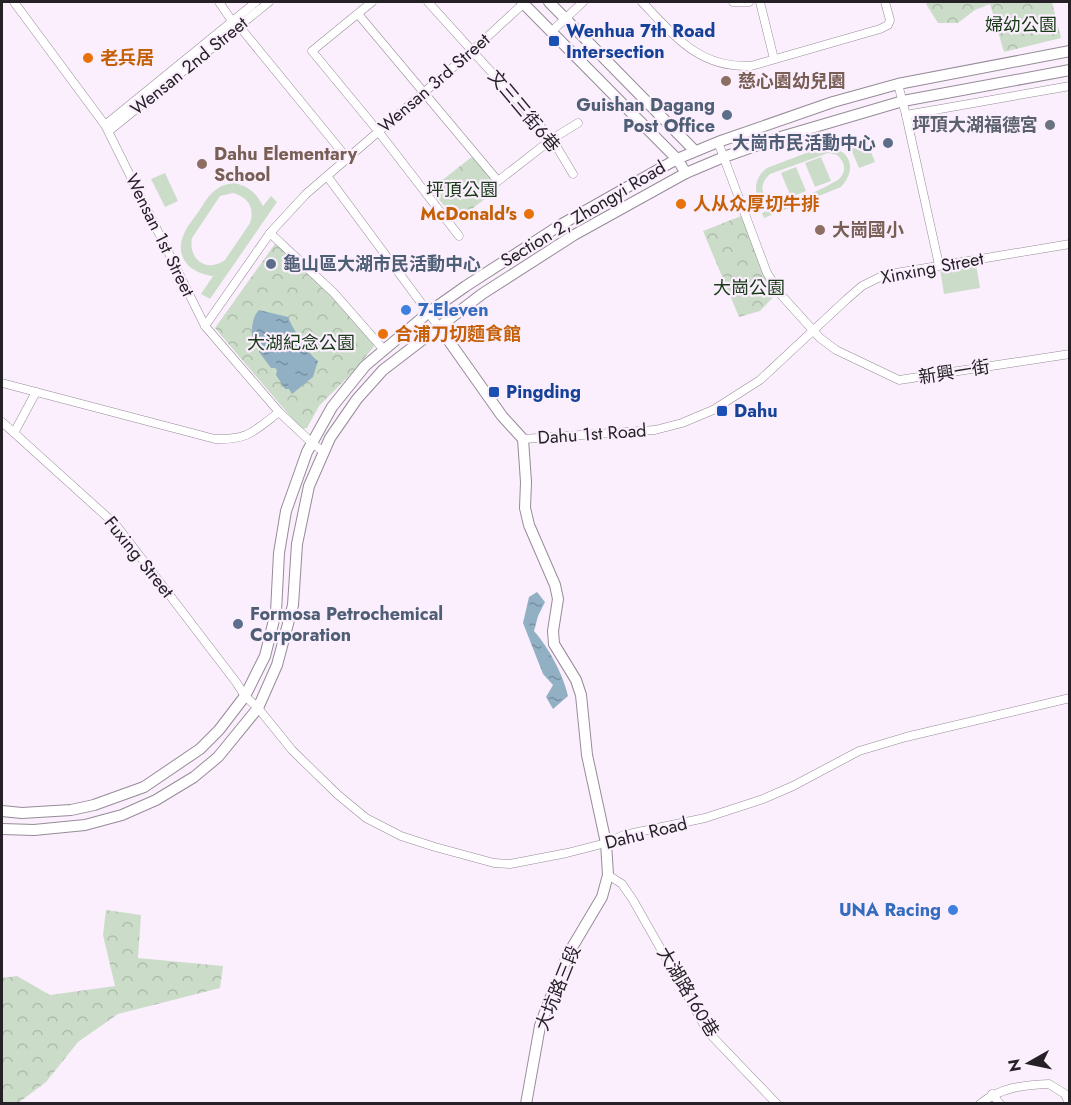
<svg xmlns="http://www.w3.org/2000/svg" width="1071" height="1105" font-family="Jost,'Noto Sans TC',sans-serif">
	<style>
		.forest { fill: url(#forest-crowns) }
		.pitch { fill: #cbddc9; fill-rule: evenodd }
		.water { fill: url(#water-ripples) }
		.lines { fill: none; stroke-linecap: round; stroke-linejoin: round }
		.street-casing { stroke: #968b98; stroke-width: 9 }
		.secondary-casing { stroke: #968b98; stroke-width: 12 }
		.street { stroke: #fff; stroke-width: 8 }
		.secondary { stroke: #fff; stroke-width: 10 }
		.transit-dot { fill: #1a4fb4; stroke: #fbeffd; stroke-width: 2 }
		.food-dot { fill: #e8710a; stroke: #fbeffd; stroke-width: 2 }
		.education-dot { fill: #8d6e63; stroke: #fbeffd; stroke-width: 2 }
		.service-dot { fill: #5c6f8a; stroke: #fbeffd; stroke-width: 2 }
		.worship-dot { fill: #6b7280; stroke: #fbeffd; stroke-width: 2 }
		.shop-dot { fill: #3f7fe0; stroke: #fbeffd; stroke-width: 2 }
		.labels { text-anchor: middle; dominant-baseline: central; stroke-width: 4.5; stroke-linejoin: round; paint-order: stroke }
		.park-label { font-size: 18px; fill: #183a17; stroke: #fbeffd }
		.transit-label { font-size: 18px; font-weight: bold; fill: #164399; stroke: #fbeffd; text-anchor: start }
		.food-label { font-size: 18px; font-weight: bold; fill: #c56008; stroke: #fbeffd; text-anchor: start }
		.street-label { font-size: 18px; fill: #252126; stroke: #fbeffd }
		.education-label { font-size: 18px; font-weight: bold; fill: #785e54; stroke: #fbeffd; text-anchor: start }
		.service-label { font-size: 18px; font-weight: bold; fill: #4e5e75; stroke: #fbeffd; text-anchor: end }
		.worship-label { font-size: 18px; font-weight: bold; fill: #5b616d; stroke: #fbeffd; text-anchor: end }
		.shop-label { font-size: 18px; font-weight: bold; fill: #366cbe; stroke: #fbeffd; text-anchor: start }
	</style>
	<defs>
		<pattern id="forest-crowns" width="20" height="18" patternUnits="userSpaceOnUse" patternTransform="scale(1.5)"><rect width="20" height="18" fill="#cbddc9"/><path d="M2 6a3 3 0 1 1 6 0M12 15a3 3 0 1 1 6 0" fill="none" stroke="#aebdac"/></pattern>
		<pattern id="water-ripples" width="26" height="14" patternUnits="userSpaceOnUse" patternTransform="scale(1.5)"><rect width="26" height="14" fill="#92b0c3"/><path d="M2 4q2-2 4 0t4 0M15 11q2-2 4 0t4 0" fill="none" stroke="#778f9e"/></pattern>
	</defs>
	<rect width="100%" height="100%" fill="#fbeffd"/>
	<g class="forest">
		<path d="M927,2H1052L1061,38L1004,52L990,4L975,10L958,23H938L926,4Z"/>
		<path d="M473,156L498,189L456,221L431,189Z"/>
		<path d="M741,216L765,274L777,293L760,311L739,317L703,231Z"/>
		<path d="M277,241L352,313L374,343L373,348L347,378L319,406L307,428L301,429L215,328Z"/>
		<path d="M106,910L141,915L138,958L223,966L220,988L118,1014L78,1042L46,1082L18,1103H2V978L17,976L50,995L115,986L103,935Z"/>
	</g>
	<g class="pitch">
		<path d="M865,138L875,162L859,168L849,144Z"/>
		<path d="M822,147C849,146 859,167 841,187L764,218L762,213L769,210C753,200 751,180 767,168ZM828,153L837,155C845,162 847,171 839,179C829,186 793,203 781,205C773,206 765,200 763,192C761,184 765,179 770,174Z"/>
		<path d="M821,157L831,181L815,187L805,163Z"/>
		<path d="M796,167L806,191L791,197L781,173Z"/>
		<path d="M165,173L178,201L165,207L151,179Z"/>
		<path d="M234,183C249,186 256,193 263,206L271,196L277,202L210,299L201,294L213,276C192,274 173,258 184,234C187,226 194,218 199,211C204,203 209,194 217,189C222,185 228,184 234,183ZM233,193C248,197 255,208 250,223L225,260C207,273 188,260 192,238L220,196Z"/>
		<path d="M976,264L980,288L944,294L940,269Z"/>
	</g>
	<g class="water">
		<path d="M259,310L288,317C293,329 308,354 318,361L313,377L292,394L289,389H285L276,375L277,370L275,368H271L259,352L260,348L258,345H255C250,335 251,318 259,310Z"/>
		<path d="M537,592L545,602L538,616L534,631C549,648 563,674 568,696L553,709L546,697L553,685L543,674L523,623L529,597Z"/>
	</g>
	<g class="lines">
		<defs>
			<g id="street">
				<path d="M14,2L105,125L205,326L279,412L312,443L324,452"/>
				<path d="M219,2L232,21L239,26L347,158"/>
				<path d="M372,2L312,51L378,131L459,236"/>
				<path d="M428,2L552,139L573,174"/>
				<path d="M642,2C675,36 698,68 751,66L880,29L888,25L890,20L885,2"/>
				<path d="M733,2H749"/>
				<path d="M760,2L774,59"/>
				<path d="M358,14L498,181L552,139L578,123"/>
				<path d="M551,32L583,2"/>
				<path d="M898,84L906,115L939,265"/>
				<path d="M906,115L1070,86"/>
				<path d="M105,125L256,2"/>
				<path d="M109,131L269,2"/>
				<path d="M718,142L767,273L782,296L820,338L836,350L899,380L1070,354"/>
				<path d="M327,176L439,327"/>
				<path d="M270,233L334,293L384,350"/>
				<path d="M205,326L270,233L306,194L472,51L524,3"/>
				<path d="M2,383L215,439C248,440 253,432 279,412"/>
				<path d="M2,422L116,525L236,682L245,696L258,708L292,750L337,794L366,818L401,836L435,847L494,863L510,864L567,853L606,843L624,835L705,818L763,799L793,786L859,751L906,737L1070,698"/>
				<path d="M14,433L36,392"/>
				<path d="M523,439L655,430L682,423L713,410L760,380L847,299L862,286L884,275L1070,244"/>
				<path d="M608,875L622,884L633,900L708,1032L777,1104"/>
				<path d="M992,1094L1000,1104"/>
				<path d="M980,1104C1001,1087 1024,1085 1049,1084L1065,1094L1069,1104"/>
			</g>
			<g id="secondary">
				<path d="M522,2L677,159L686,173"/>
				<path d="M549,2L695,151"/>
				<path d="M439,327L502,416L523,439L526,482L525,508L529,525L555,585L558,599L553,631L554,644L576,680L581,695L587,755L606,843L608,875L602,897L567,956L561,975L549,1001L540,1026L526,1104"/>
				<path d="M2,811L22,813L71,810L94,805L144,787L200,749L219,730L245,696L265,656L276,612L279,553L286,511L307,452L332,407L365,366L429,312L466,286L562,224L677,159L718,142L833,102L898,84L1070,51"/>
				<path d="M2,829L34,830L85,825L122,815L156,800L194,777L218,757L258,708L277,665L293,605L297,544L309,486L330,438L357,399L383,370L482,294L574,235L686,173L724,157L784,136L903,101L1070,70"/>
			</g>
		</defs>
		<use href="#street" class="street-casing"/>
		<use href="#secondary" class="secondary-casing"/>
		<use href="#street" class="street"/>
		<use href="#secondary" class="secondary"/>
	</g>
	<g class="transit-dot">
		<rect x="548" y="35" width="12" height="12" rx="3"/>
		<rect x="488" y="386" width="12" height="12" rx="3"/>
		<rect x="716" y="405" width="12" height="12" rx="3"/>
	</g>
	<g class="food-dot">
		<circle cx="88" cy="58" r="6"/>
		<circle cx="681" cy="204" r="6"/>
		<circle cx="529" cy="214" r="6"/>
		<circle cx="383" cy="334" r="6"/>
	</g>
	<g class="education-dot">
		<circle cx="726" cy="81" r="6"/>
		<circle cx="202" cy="164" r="6"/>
		<circle cx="820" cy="230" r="6"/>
	</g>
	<g class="service-dot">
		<circle cx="727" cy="115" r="6"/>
		<circle cx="888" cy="143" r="6"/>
		<circle cx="271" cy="264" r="6"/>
		<circle cx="238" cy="624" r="6"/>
	</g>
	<circle class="worship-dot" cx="1050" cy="125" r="6"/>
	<g class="shop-dot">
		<circle cx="406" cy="310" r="6"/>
		<circle cx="953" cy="910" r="6"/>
	</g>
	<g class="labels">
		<g class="park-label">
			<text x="1021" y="25">婦幼公園</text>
			<text x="462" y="190">坪頂公園</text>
			<text x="749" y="288">大崗公園</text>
			<text x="301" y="343">大湖紀念公園</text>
		</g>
		<g class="transit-label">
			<text x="566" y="31">Wenhua 7th Road<tspan x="566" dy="21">Intersection</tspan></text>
			<text x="506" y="392">Pingding</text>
			<text x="734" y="411">Dahu</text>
		</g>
		<g class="food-label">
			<text x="100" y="58">老兵居</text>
			<text x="693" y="204">人从众厚切牛排</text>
			<text x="517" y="214" text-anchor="end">McDonald's</text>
			<text x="395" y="334">合浦刀切麵食館</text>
		</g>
		<g class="street-label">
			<text transform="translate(189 66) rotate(-39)">Wensan 2nd Street</text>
			<text transform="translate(434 83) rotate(-41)">Wensan 3rd Street</text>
			<text transform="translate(524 111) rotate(50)">文三三街6巷</text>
			<text transform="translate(583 214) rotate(-31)">Section 2, Zhongyi Road</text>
			<text transform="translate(160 235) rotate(64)">Wensan 1st Street</text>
			<text transform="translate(932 268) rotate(-11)">Xinxing Street</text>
			<text transform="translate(954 372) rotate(-9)">新興一街</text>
			<text transform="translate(592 434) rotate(-4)">Dahu 1st Road</text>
			<text transform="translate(139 557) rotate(51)">Fuxing Street</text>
			<text transform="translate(646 833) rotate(-14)">Dahu Road</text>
			<text transform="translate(558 988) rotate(-68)">大坑路三段</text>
			<text transform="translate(688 992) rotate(59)">大湖路160巷</text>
		</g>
		<g class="education-label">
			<text x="738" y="81">慈心園幼兒園</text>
			<text x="214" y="154">Dahu Elementary<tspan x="214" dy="21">School</tspan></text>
			<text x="832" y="230">大崗國小</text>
		</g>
		<g class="service-label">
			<text x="715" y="105">Guishan Dagang<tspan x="715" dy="21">Post Office</tspan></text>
			<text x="876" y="143">大崗市民活動中心</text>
			<text x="283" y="264" text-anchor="start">龜山區大湖市民活動中心</text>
			<text x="250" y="614" text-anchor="start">Formosa Petrochemical<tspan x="250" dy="21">Corporation</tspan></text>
		</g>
		<g class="worship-label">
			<text x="1038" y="125">坪頂大湖福德宮</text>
		</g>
		<g class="shop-label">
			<text x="418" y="310">7-Eleven</text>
			<text x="941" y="910" text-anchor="end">UNA Racing</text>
		</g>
	</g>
	<rect width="1071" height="1105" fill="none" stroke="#252126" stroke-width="6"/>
	<g transform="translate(1029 1063) rotate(261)" stroke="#fbeffd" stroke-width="4.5" paint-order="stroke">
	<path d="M0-4.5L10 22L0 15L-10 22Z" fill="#252126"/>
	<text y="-9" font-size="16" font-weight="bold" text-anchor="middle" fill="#252126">N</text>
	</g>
</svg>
